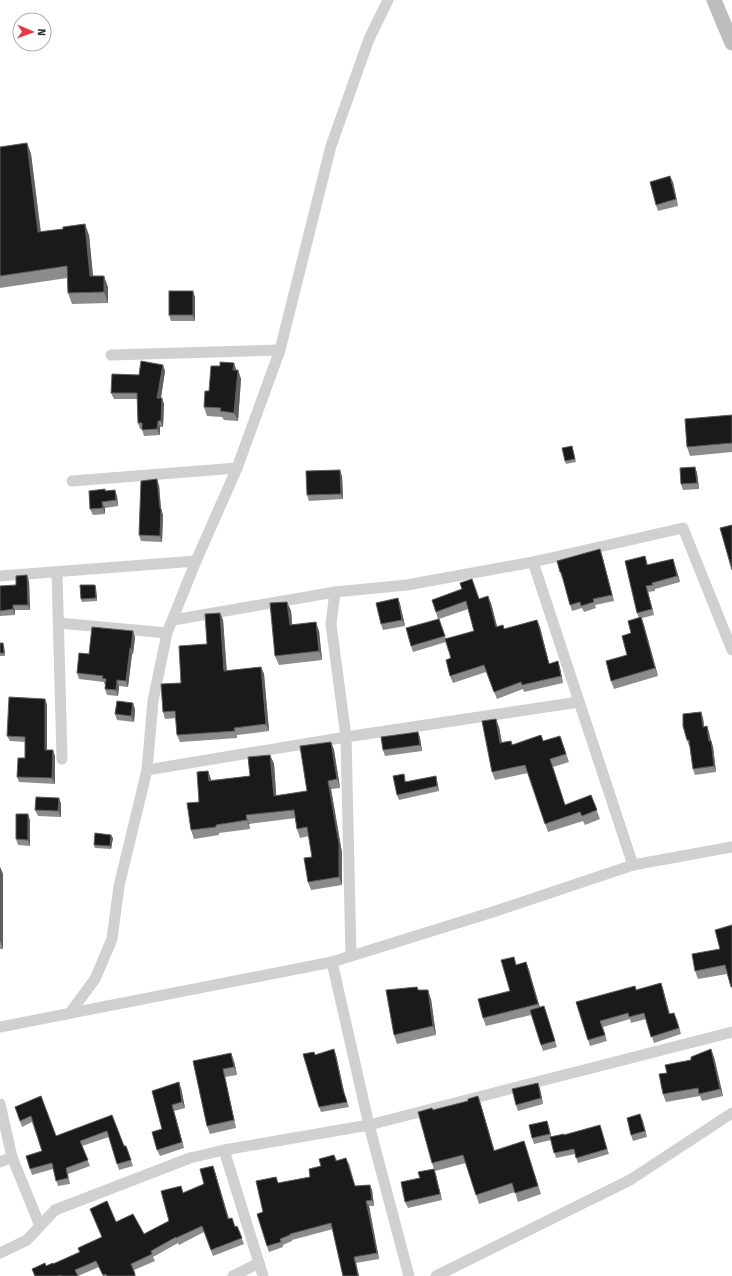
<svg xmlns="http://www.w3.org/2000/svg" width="732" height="1276" font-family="'Fira Sans',sans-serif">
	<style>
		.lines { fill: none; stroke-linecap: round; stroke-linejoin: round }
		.minor { stroke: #d0d0d0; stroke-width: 11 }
		.secondary { stroke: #bdbdbd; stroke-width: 15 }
		.wall { fill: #8c8c8c; fill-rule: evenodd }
		.shaded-wall { fill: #5f5f5f }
		.building { fill: #1a1a1a; stroke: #5f5f5f }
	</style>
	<rect width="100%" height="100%" fill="#fff"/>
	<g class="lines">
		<g class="minor">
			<path d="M111,355L280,350"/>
			<path d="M72,481L237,468"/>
			<path d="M533,562L633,865"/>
			<path d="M57,572L62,759"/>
			<path d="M0,576L196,561"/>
			<path d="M335,592L331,624L346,737L351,956"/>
			<path d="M173,620L335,592L407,585L533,562L683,528L732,650"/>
			<path d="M59,623L167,633"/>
			<path d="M147,770L153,701L167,633L196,561L237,468L280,350L331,146L369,39L388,0"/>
			<path d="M332,962L369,1125L409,1276"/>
			<path d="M70,1013L95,979L112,939L119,886L147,770L346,737L579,702"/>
			<path d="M0,1027L332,962L496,911L633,865L732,847"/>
			<path d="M0,1104L12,1157L40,1226"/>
			<path d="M224,1150L263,1276"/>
			<path d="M0,1162L12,1157"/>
			<path d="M0,1253L27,1240L55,1210L190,1158L224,1150L369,1125L732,1032"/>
			<path d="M233,1276L259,1263"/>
			<path d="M436,1276L630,1180L732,1113"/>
		</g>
		<path class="secondary" d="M714,0L732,43"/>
	</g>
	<g class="wall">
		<path d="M27,143L31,154L41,232L89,235L93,276L108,287V303L72,304L68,293L67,278L0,288V147Z"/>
		<path d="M673,182L678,206L658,211L656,205Z"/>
		<path d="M195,297V321H171L169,315Z"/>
		<path d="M234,363L236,370H238L241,379L238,421L224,420L222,417L207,416L204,407L209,391L220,366Z"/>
		<path d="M163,365L165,371L161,398L164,404L163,427H160V435L144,436L142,429H140L138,423V399H114L111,393L139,375Z"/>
		<path d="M732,415V452L690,456L687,447Z"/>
		<path d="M572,446L576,462L566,464L565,461Z"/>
		<path d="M695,467L697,473L699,489L683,490L681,484Z"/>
		<path d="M342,476L343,499L309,501L307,495Z"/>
		<path d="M159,485L161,509L163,515L162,542L141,541L139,535Z"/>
		<path d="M105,489L106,491L115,490L117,496L118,506L105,508V514L93,515L90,509Z"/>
		<path d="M602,555L614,601L595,605L596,608L584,612L582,608L572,611L563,578H562L560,572Z"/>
		<path d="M645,556L648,565L673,559L680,582L655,589V591L648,592L654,615L642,618L644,625L658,676L614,689L611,681L627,655L631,633L639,618L637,613Z"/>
		<path d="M29,581L30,610H15V615L0,616V586L16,585Z"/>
		<path d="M95,585L96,588L97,601L82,602L81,599Z"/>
		<path d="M398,598L400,604L405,626L383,630L381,624Z"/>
		<path d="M479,599L491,603L497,627L504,629L537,620L540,627L549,663L560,668L563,683L524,692L523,689L497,699L486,672L453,683L450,676L451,658L446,642L413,652L411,646L438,619L432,600ZM468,609L474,631L446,639L439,619Z"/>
		<path d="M287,602L291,611L292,624L319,631L322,660L279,665L275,656Z"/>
		<path d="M220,613L223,620L227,671L261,667L264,674L269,731L237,735V738L180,742L177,735L176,718L165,719L163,712L207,644Z"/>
		<path d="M135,637L133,654H132L128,687L119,686L118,696L107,695L105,689V684H104V682L79,679L77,673L89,654Z"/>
		<path d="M0,643L4,646L5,656H0Z"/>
		<path d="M45,699L47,705V750L55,756V784L19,782L17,777L25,758V742L10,741L7,736Z"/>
		<path d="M135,709L134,722L117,720L115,714Z"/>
		<path d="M701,712L703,718L704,727L707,726L713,747L716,772L695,775L693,769L690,746H689L687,740Z"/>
		<path d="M499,727L502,742L511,741L513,745L543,741L563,744L569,762L553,767L565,805L591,795L600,819L585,825L583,821L548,832L528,773L495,780L492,772Z"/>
		<path d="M418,732L420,738L422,751L385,756L383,750Z"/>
		<path d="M331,742L334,750L340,788L331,789L342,853V885L311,890L308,882L312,857L309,836L300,838L297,829L296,818L249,824L250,829L219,833V835L194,839L191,830L208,771L211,780L250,776L270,755L274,764L276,796L307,791Z"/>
		<path d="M404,774L406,782L436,776L439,791L399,800L397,795Z"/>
		<path d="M59,798L61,804V817L38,816L35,810Z"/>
		<path d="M30,820V846L18,845L16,839Z"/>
		<path d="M113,838L111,849L95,848L94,845Z"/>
		<path d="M0,867L3,874V949H0Z"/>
		<path d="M732,925V989L727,974L698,979L695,971L720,949Z"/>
		<path d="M526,962L540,1007L546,1012L557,1047L543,1051L531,1015L486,1026L483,1018L510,991L517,965Z"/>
		<path d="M661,983L663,989L670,1014L677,1019L681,1034L654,1043L646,1019L631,1023L630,1019L603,1027L607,1041L590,1046L576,1002L636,990Z"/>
		<path d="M419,990L431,999L436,1035L397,1044L394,1035Z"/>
		<path d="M315,1055H336L345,1096L349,1107L321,1112L319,1107Z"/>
		<path d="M714,1057L723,1096L702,1101L700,1096L666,1102L663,1094L667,1073Z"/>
		<path d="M193,1061H234L237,1075L225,1077L236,1128L210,1134L207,1126Z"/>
		<path d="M538,1083L540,1089L543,1104L518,1111L516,1105Z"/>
		<path d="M181,1088L185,1108L174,1111L184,1148L160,1156L157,1150L162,1129L152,1091Z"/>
		<path d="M41,1096L56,1136L112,1115L124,1146L128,1151L133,1166L119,1170L109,1137L82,1146L90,1166L68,1174L70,1184L58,1186L53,1169L32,1175L30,1169L42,1151L32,1122L22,1127L15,1107Z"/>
		<path d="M478,1096L481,1105L494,1150L524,1141L541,1194L518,1202L515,1192L479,1204L466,1163L435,1171L442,1200L408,1208L405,1202L420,1178L434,1169L432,1163L433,1110L468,1101Z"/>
		<path d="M640,1114L647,1137L633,1141L631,1135Z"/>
		<path d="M549,1127L551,1137L601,1130L609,1154L578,1163L575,1154L556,1158L551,1140L534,1144L532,1138Z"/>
		<path d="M334,1155L337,1160L349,1163L355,1186L370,1185L372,1190L374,1206H369L379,1259L356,1263L359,1276H343L333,1229L292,1240V1241L283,1245V1247L269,1252L267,1246L263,1212L310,1177L321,1166Z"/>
		<path d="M215,1172L229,1219L235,1227L237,1226L244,1244L213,1256L204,1232L179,1245L178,1243L153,1257L155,1261L134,1270L136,1276H103L99,1267L78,1276H35L32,1269L53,1264L79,1252L78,1248L102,1237L90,1209L116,1222L144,1234L169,1221L184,1192L204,1184Z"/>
	</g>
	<g class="shaded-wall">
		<path d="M27,143L31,154L42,244L38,232Z"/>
		<path d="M670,176L673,182L678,206L676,199Z"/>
		<path d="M85,224L89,235L94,287L90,276Z"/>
		<path d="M104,276L108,287V303L104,292Z"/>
		<path d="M193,291L195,297V321L193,315Z"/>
		<path d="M234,363L237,372L233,370Z"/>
		<path d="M163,365L165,371L160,404L157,398Z"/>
		<path d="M238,370L241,379L238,421L234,413Z"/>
		<path d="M162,398L164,404L163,427L161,421Z"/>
		<path d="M158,421L160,427V435L157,429Z"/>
		<path d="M695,467L697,473L699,489L697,483Z"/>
		<path d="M340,470L342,476L343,499L341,494Z"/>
		<path d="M157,479L159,485L161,509L163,515L162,542L160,536V508Z"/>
		<path d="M115,490L117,496L118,506L116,500Z"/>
		<path d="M102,502L105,508V514L103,508Z"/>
		<path d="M600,549L602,555L614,601L612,595Z"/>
		<path d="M673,559L675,565L680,582L677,576Z"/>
		<path d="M27,575L29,581L30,610L28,605Z"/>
		<path d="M95,585L96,588L97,601L96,598Z"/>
		<path d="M646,586L648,592L654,615L652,609Z"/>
		<path d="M488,596L491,603L499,634L496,627Z"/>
		<path d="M398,598L400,604L405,626L402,620Z"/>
		<path d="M287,602L291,611L293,634L290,625Z"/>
		<path d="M13,605L15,610V615L13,609Z"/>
		<path d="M220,613L223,620L227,678L224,671Z"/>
		<path d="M641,617L644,625L658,676L655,668Z"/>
		<path d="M537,620L540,627L551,671L549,664Z"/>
		<path d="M316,622L319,631L322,660L319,651Z"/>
		<path d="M133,631L135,637L133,654L131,649Z"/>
		<path d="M3,643L4,646L5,656L4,653Z"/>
		<path d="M130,648L132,654L128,687L126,681Z"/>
		<path d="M558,661L560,668L563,683L561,676Z"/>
		<path d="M261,667L264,674L269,731L266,724Z"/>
		<path d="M117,680L119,686L118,696L116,690Z"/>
		<path d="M45,699L47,705V756L45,750Z"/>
		<path d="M133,703L135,709L134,722L131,716Z"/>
		<path d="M701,712L703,718L705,733L703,727Z"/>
		<path d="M496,719L499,727L503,751L500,743Z"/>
		<path d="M707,726L709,732L711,742V741L713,747L716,772L714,766Z"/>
		<path d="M418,732L420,738L422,751L420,745Z"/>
		<path d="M331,742L334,750L340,788L337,779Z"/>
		<path d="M53,750L55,756V784L52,778Z"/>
		<path d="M270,755L274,764L277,805L274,796Z"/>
		<path d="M208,771L211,779L212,789L209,781Z"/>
		<path d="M436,776L439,791L437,786Z"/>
		<path d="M328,781L331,789L342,853V885L339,877Z"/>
		<path d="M59,798L61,804V817L58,811Z"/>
		<path d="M28,814L30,820V846L28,840Z"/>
		<path d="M246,815L249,824L250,829L247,820Z"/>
		<path d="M111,835L113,838L111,849L110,846Z"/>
		<path d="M0,867L3,874V949L0,940Z"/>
		<path d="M526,962L529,970L541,1012L538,1004Z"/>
		<path d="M661,983L663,989L671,1020L669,1014Z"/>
		<path d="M428,990L431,999L436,1035L433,1026Z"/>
		<path d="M334,1049L336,1055L345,1096L349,1107L343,1090Z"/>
		<path d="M711,1049L714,1057L723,1096L720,1089Z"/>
		<path d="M231,1053L234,1061L237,1075L234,1067Z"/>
		<path d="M223,1069L225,1077L236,1128L234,1120Z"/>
		<path d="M179,1082L181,1088L185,1108L182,1102Z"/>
		<path d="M538,1083L540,1089L543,1104L541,1098Z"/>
		<path d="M478,1096L481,1105L497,1159L494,1151Z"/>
		<path d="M172,1105L174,1111L184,1148L182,1142Z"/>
		<path d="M640,1114L643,1121L647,1137L645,1131Z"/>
		<path d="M547,1121L549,1127L552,1140L550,1134Z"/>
		<path d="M213,1166L215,1172L231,1226L228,1219Z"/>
		<path d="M434,1169L436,1175L442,1200L440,1194Z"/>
		<path d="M370,1185L372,1190L374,1206L372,1200Z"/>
		<path d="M366,1201L369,1206L379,1259L377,1253Z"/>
		<path d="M354,1257L356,1263L359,1276H358Z"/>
	</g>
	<g class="building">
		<path d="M27,143L38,232L63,229V227L85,224L90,276H104V292L68,293L67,266L0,276V147Z"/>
		<path d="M670,176L676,199L656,205L650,182Z"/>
		<rect x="169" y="291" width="24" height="24"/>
		<path d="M141,361L163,365L157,398H162L161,421H158L157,429L142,430V423H138L137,393H111L112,374L139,375Z"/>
		<path d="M220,362L234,363L233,370H238L234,413L220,411L221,408L204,407L205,391H209L211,366H220Z"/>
		<path d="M732,415V443L687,447L685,419Z"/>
		<path d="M572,446L575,459L565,461L562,448Z"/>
		<path d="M695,467L697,483L681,484L680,468Z"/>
		<path d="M340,470L341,494L307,495L306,471Z"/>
		<path d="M157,479L160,508L161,509L160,536L139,535L141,481Z"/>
		<path d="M105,489V491L115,490L116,500L102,502L103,508L90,509L89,491Z"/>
		<path d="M732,525V570L720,528Z"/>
		<path d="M600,549L612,595L593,599L594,602L581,606L580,602L570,605L561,572H560L557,561Z"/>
		<path d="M645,556L647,565L673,559L677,576L652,583L653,585L646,586L652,609L637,613L625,561Z"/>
		<path d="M27,575L28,605H13V609L0,611V586L16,585V576Z"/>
		<path d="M472,579L479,599L488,596L496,627L503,625L504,629L537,620L549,664L558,661L561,676L522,685L521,682L494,692L484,665L450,676L446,660L451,658L445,639L474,631L466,601L436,612L432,600L462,589L460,583Z"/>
		<path d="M80,585H95L96,598L81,599Z"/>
		<path d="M398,598L402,620L381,624L376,603Z"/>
		<path d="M287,602L290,625L316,622L319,651L275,656L270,603Z"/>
		<path d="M220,613L224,671L261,667L266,724L234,728L235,731L177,735L175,711L163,712L161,684L181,683L179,646L207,644L205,614Z"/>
		<path d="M641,617L655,668L611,681L606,661L627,655L622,636L631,633L628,621Z"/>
		<path d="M439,619L445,636L411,646L406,628Z"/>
		<path d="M92,627L133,631L131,649L130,648L126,681L117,680L116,690L105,689L106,679L102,678L103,676L77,673L79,653L89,654Z"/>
		<path d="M0,643H3L4,653H0Z"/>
		<path d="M9,697L45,699V750H53L52,778L17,777L18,758H25V737L7,736Z"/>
		<path d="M117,701L133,703L131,716L115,714Z"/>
		<path d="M701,712L703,727L707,726L709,741H711L714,766L693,769L689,740H687L683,726V714Z"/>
		<path d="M496,719L500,743L511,741L512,745L541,735L543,741L560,736L566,754L550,759L565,805L591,795L597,810L582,816L580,812L545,824L525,765L492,772L482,721Z"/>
		<path d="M418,732L420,745L383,750L381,737Z"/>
		<path d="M331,742L337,779L328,781L339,844V877L308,882L304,858L312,857L307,827L297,829L294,810L246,815L247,820L216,825V827L191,830L187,803L199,802L197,772L208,771L209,781L250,776L248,757L270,755L274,796L307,791L300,746Z"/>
		<path d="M404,774L405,782L436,776L437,786L397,795L393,776Z"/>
		<path d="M36,797L59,798L58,811L35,810Z"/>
		<path d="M16,814H28V840L16,839Z"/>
		<path d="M95,833L111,835L110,846L94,845Z"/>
		<path d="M732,925V986L731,987L725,965L695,971L692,954L720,949L715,930Z"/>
		<path d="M514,957L516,965L526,962L538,1004L483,1018L478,999L510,991L501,960Z"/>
		<path d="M661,983L669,1014L674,1013L679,1028L651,1037L644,1013L629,1017L628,1013L600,1021L605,1035L588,1040L576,1002L635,986L636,990Z"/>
		<path d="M417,987L418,990H428L433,1026L394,1035L386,990Z"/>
		<path d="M544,1006L555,1041L541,1045L530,1010Z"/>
		<path d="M334,1049L343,1090L347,1102L319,1107L303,1054L314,1052L315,1055Z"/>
		<path d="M711,1049L720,1089L699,1094L698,1088L663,1094L659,1074L667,1073L665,1065L691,1060V1057Z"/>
		<path d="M231,1053L234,1067L223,1069L234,1120L207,1126L193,1061Z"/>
		<path d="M179,1082L182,1102L172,1105L182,1142L157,1150L152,1132L162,1129L152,1091Z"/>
		<path d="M538,1083L541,1098L516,1105L512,1089Z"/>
		<path d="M41,1096L56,1136L112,1115L124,1146H126L131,1160L117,1164L107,1131L80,1141L88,1160L66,1168L68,1178L56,1181L52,1163L30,1169L26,1156L42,1151L31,1116L20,1121L15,1107Z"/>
		<path d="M478,1096L494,1151L524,1141L538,1186L515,1193L512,1183L476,1195L463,1155L432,1163L418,1112L432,1108L433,1110L468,1101V1099Z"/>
		<path d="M640,1114L645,1131L631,1135L627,1118Z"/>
		<path d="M547,1121L550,1134L532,1138L529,1125Z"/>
		<path d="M600,1125L607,1149L576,1158L574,1149L554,1153L550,1137L564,1134V1135Z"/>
		<path d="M334,1155L336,1161L346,1158L355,1186L370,1185L372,1200L366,1201L377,1253L354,1257L358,1276H343L331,1223L290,1234V1235L280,1239L281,1242L267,1246L257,1214L263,1212L256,1181L276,1177L278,1183L310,1177L309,1169L321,1166L319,1159Z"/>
		<path d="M213,1166L228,1219L232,1218L235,1227L237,1226L242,1238L211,1250L202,1226L176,1238V1237L151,1251L152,1254L131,1264L135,1274L134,1275L135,1276H107L106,1274L103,1275L96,1261L75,1270L78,1276H60V1275L58,1276H35L32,1269L45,1263L46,1266L53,1263V1264L80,1252L78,1248L102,1237L90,1209L107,1201L116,1222L133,1214L144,1234L169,1221L161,1191L181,1186L183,1193L204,1184L200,1169Z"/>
		<path d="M434,1169L440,1194L405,1202L401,1182L420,1178L418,1172Z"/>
	</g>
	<g transform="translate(32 32) rotate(92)"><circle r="19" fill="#ffffff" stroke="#adadad"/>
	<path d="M0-3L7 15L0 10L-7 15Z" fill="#e63946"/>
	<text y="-6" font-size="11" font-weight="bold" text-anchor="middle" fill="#333333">N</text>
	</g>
</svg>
